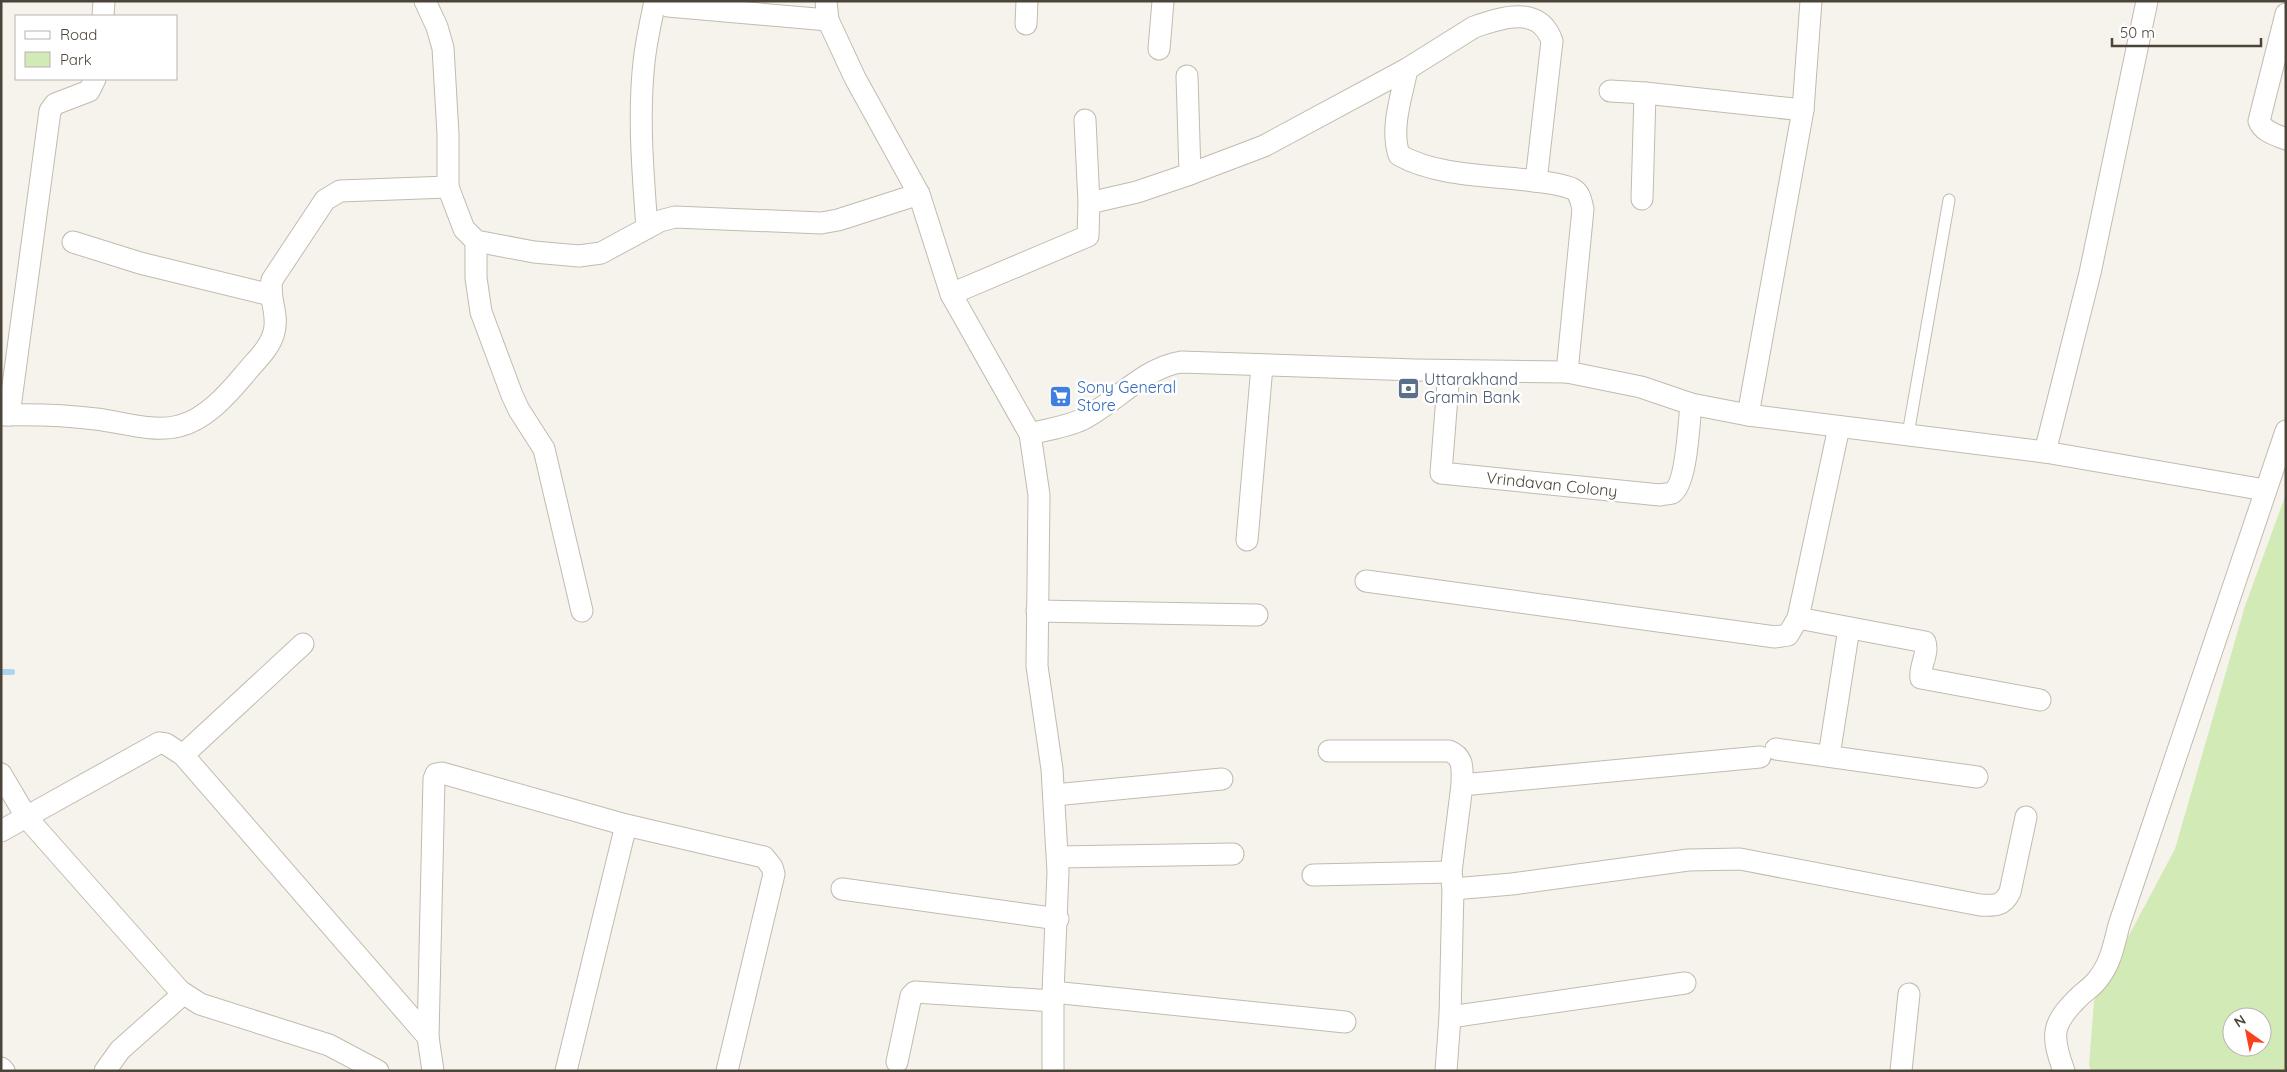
<svg xmlns="http://www.w3.org/2000/svg" width="2287" height="1072" font-family="Quicksand,sans-serif">
	<style>
		.green { fill: #d2eab5; fill-rule: evenodd }
		.lines { fill: none; stroke-linecap: round; stroke-linejoin: round }
		.stream { stroke: #a9d4f2; stroke-width: 6 }
		.service-casing { stroke: #c2bbae; stroke-width: 13 }
		.minor-casing { stroke: #c2bbae; stroke-width: 23 }
		.service { stroke: #fff; stroke-width: 11 }
		.minor { stroke: #fff; stroke-width: 21 }
		.labels { text-anchor: middle; dominant-baseline: central; stroke-width: 5; stroke-linejoin: round; paint-order: stroke }
		.service-label { font-size: 16px; fill: #4e5e75; stroke: #fff; text-anchor: start }
		.shop-label { font-size: 16px; fill: #366cbe; stroke: #fff; text-anchor: start }
		.street-label { font-size: 16px; fill: #4b4439; stroke: #fff }
	</style>
	<rect width="100%" height="100%" fill="#f6f3ec"/>
	<path class="green" d="M2286,494V1071H2091L2089,1065L2094,1001L2175,849L2245,606ZM2232,1017H2262V1047H2232Z"/>
	<g class="lines">
		<path class="stream" d="M1,672H12"/>
		<defs>
			<path id="service" d="M1908,434L1949,200"/>
			<g id="minor">
				<path d="M425,1L437,27L443,48L448,134V187L464,229L476,241L534,252L579,256L601,253L660,221L675,217L821,223L838,220L919,194"/>
				<path d="M661,1L668,6L828,20"/>
				<path d="M826,1L828,20L855,78L919,194L951,294L1030,434L1039,495L1037,666L1052,769L1058,872L1053,992V1071"/>
				<path d="M2286,14L2259,121C2263,132 2276,135 2286,139"/>
				<path d="M103,16L104,1"/>
				<path d="M1026,24L1027,1"/>
				<path d="M1159,49L1163,1"/>
				<path d="M1407,69L1474,27C1503,17 1539,5 1552,41L1536,181"/>
				<path d="M1610,91L1645,93L1803,110"/>
				<path d="M1085,120L1089,203"/>
				<path d="M1190,174L1264,146L1407,69C1402,96 1390,127 1399,155C1437,176 1485,175 1527,180C1541,182 1560,183 1573,189C1580,193 1581,201 1583,209L1567,372"/>
				<path d="M1642,199L1645,93"/>
				<path d="M647,228C643,174 638,117 644,62C646,42 651,21 655,1"/>
				<path d="M476,241V278L481,312L512,395L519,410L544,449L582,611"/>
				<path d="M73,242L140,263L271,295"/>
				<path d="M951,294L1088,236L1089,203L1137,192L1190,174L1187,76"/>
				<path d="M1449,371L1441,473L1660,495C1663,494 1669,494 1672,493C1687,484 1689,421 1691,404"/>
				<path d="M1,415C33,414 65,415 96,419C122,422 153,433 179,426C205,420 227,395 244,375C254,362 270,349 274,332C279,314 268,298 272,280L325,200L340,191L448,187"/>
				<path d="M9,415L50,111L55,104L89,91L95,79"/>
				<path d="M1748,415L2045,452L2265,490"/>
				<path d="M1030,434C1047,429 1069,427 1085,418C1117,401 1144,368 1181,362L1415,370L1567,372L1641,387L1691,404L1748,415L1803,110L1811,1"/>
				<path d="M2045,452L2090,273L2147,1"/>
				<path d="M1247,540L1262,366"/>
				<path d="M1366,581L1775,637L1788,635L1798,618L1839,427"/>
				<path d="M1037,611L1257,615"/>
				<path d="M1798,618L1925,642C1929,654 1919,666 1921,678L2040,700"/>
				<path d="M1776,749L1977,777"/>
				<path d="M1329,751H1449C1465,757 1462,771 1462,785"/>
				<path d="M183,755L303,644"/>
				<path d="M1829,756L1849,628"/>
				<path d="M1,774L27,818L180,991L200,1004L329,1045L378,1071"/>
				<path d="M1054,795L1222,779"/>
				<path d="M1,831L159,743L166,744L183,755L428,1037L433,1071"/>
				<path d="M1058,857L1233,854"/>
				<path d="M1313,875L1451,872"/>
				<path d="M842,889L1058,919"/>
				<path d="M1453,889L1512,884L1688,860L1740,859L1980,905C1995,906 2003,906 2010,892L2026,817"/>
				<path d="M1053,992L1345,1022"/>
				<path d="M1450,1017L1685,983"/>
				<path d="M428,1037L434,779L436,774L442,773L626,825"/>
				<path d="M897,1062L911,996L915,992L1053,1001"/>
				<path d="M1,1068L4,1071"/>
				<path d="M105,1071L120,1050L183,994"/>
				<path d="M566,1071L626,825L764,857L772,867L774,874L727,1071"/>
				<path d="M1446,1071L1450,1017L1453,889L1451,872L1462,785L1760,757"/>
				<path d="M1901,1071L1909,994"/>
				<path d="M2064,1071C2050,1033 2052,1023 2081,995C2087,990 2094,985 2098,979C2111,963 2114,944 2119,925L2286,431"/>
			</g>
		</defs>
		<use href="#service" class="service-casing"/>
		<use href="#minor" class="minor-casing"/>
		<use href="#service" class="service"/>
		<use href="#minor" class="minor"/>
	</g>
	<defs>
		<symbol id="bank-square" viewBox="-11 -11 22 22"><rect x="-9" y="-9" width="18" height="18" rx="4" fill="#5c6f8a" stroke="#fff"/><path d="M-6-4H6V4H-6ZM0-2.3a2.3 2.3 0 1 0 0 4.6a2.3 2.3 0 1 0 0-4.6Z" fill="#fff"/></symbol>
		<symbol id="supermarket-square" viewBox="-11 -11 22 22"><rect x="-9" y="-9" width="18" height="18" rx="4" fill="#3f7fe0" stroke="#fff"/><path d="M-6-5.5h2.5l.6 2H6L4.5 2H-2.5L-4.4-4H-6ZM-1.5 3.2a1.3 1.3 0 1 0 .1 0ZM3 3.2a1.3 1.3 0 1 0 .1 0Z" fill="#fff"/></symbol>
	</defs>
	<g fill-rule="evenodd">
		<use href="#bank-square" x="1396" y="376" width="25" height="25"/>
		<use href="#supermarket-square" x="1048" y="384" width="25" height="25"/>
	</g>
	<g class="labels">
		<g class="service-label">
			<text x="1424" y="379">Uttarakhand<tspan x="1424" dy="18">Gramin Bank</tspan></text>
		</g>
		<g class="shop-label">
			<text x="1077" y="387">Sony General<tspan x="1077" dy="18">Store</tspan></text>
		</g>
		<g class="street-label">
			<text transform="translate(1552 484) rotate(6)">Vrindavan Colony</text>
		</g>
	</g>
	<rect width="2287" height="1072" fill="none" stroke="#4b4439" stroke-width="5"/>
	<rect x="15" y="15" width="162" height="65" fill="#ffffff" stroke="#b7b4b0"/>
	<rect x="25" y="31" width="25" height="8" fill="#ffffff" stroke="#b7b4b0"/>
	<text x="60" y="40" font-size="15" fill="#4b4439">Road</text>
	<rect x="25" y="52" width="25" height="15" fill="#d2eab5" stroke="#b7b4b0"/>
	<text x="60" y="65" font-size="15" fill="#4b4439">Park</text>
	<g transform="translate(2247 1032) rotate(327)"><circle r="24" fill="#ffffff" stroke="#b7b4b0"/>
	<path d="M0-4L9 19L0 12L-9 19Z" fill="#fc3f1d"/>
	<text y="-8" font-size="14" font-weight="bold" text-anchor="middle" fill="#4b4439">N</text>
	</g>
	<path d="M2112 38v8h149v-8" fill="none" stroke="#4b4439" stroke-width="2.5"/>
	<text x="2120" y="38" font-size="15" fill="#4b4439" stroke="#ffffff" stroke-width="4" paint-order="stroke">50 m</text>
</svg>
